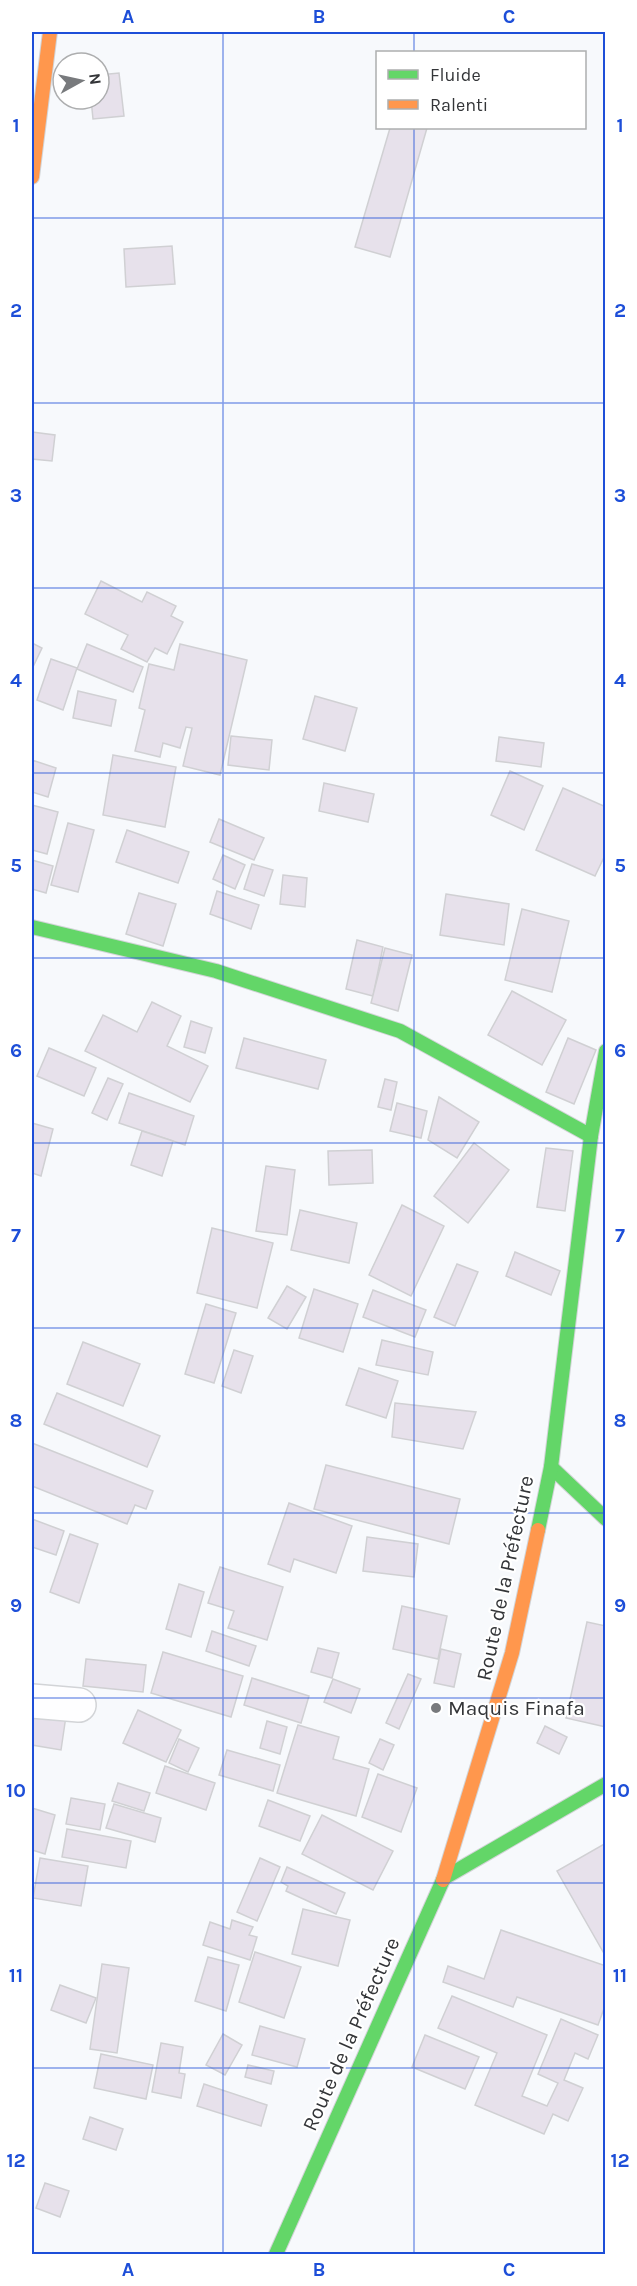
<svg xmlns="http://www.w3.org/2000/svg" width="637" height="2286" font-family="Karla,sans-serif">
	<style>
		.building { fill: #e7e1eb; stroke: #d0d0d3; stroke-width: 1.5 }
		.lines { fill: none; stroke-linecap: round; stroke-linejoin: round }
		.street-casing { stroke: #d2d4d7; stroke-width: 36 }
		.fast-casing { stroke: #d2d4d7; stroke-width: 16 }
		.slow-casing { stroke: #d2d4d7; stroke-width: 16 }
		.street { stroke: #fefeff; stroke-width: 33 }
		.fast { stroke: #63d668; stroke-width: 14 }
		.slow { stroke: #ff974d; stroke-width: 14 }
		.grid { fill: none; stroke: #1d4ed8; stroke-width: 1.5; stroke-opacity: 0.55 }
		.poi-dot { fill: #787a7d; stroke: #fff; stroke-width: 2 }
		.labels { text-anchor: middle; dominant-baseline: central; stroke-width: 4.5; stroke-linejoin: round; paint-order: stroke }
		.street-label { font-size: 21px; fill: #333538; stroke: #fff }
		.poi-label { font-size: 21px; fill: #333538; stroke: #fff; text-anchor: start }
		.neatline { fill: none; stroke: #1d4ed8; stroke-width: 2 }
		.grid-label { font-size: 20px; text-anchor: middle; font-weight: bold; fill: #1d4ed8 }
	</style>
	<rect width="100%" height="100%" fill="#f7f9fc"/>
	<g class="building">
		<path d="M119,73L124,116L93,119L91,99H99V75Z"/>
		<path d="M390,128H427L390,257L355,247Z"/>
		<path d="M172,246L175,284L126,287L124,249Z"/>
		<path d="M32,432L55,435L52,461L32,459Z"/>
		<path d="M101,581L142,602L147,592L176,606L171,616L183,622L167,654L155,648L147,662L121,649L128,635L85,614Z"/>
		<path d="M32,643L42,648L32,669Z"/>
		<path d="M87,644L143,667L133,692L77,669Z"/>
		<path d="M180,644L247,660L220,775L183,766L192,728L186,727L180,748L163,743L160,757L135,751L145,710L139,708L149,664L174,670Z"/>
		<path d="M51,659L77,668L63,710L37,700Z"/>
		<path d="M78,691L116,700L111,726L73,718Z"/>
		<path d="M315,696L357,708L345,751L303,739Z"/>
		<path d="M231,736L272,740L269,770L228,765Z"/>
		<path d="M499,737L544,743L541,767L496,761Z"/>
		<path d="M113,755L176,767L165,827L103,815Z"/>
		<path d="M32,760L56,768L48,797L32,792Z"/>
		<path d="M510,771L543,786L524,830L491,815Z"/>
		<path d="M324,783L374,794L368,822L319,811Z"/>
		<path d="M563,788L606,807V853L595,876L536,850Z"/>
		<path d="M32,805L58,812L47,854L32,850Z"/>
		<path d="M219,819L264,838L254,860L210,842Z"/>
		<path d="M68,823L94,830L78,892L51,885Z"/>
		<path d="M127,830L189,852L178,883L116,862Z"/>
		<path d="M223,855L245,865L235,889L213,879Z"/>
		<path d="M32,860L53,866L46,893L32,889Z"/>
		<path d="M252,864L273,870L264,896L244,889Z"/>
		<path d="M283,875L307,878L305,907L280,904Z"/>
		<path d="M217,891L259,905L251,929L210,914Z"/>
		<path d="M139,893L176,904L163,946L126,934Z"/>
		<path d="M446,894L509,904L504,945L440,935Z"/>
		<path d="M522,909L569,921L552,992L505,980Z"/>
		<path d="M357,940L383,947L373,996L346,989Z"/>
		<path d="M385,948L412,955L398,1011L371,1003Z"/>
		<path d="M512,991L566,1020L542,1065L488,1035Z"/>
		<path d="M152,1002L181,1016L167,1046L208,1066L190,1102L85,1051L103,1015L137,1032Z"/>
		<path d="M191,1021L212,1028L205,1053L184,1047Z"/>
		<path d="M244,1038L326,1060L318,1089L236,1068Z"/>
		<path d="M568,1038L596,1050L574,1104L546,1092Z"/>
		<path d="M49,1048L96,1068L84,1096L37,1076Z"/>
		<path d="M108,1078L123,1084L107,1120L92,1113Z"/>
		<path d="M385,1079L397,1082L391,1110L378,1107Z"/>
		<path d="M129,1093L194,1116L185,1145L119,1123Z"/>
		<path d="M439,1097L479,1122L457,1158L428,1140Z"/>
		<path d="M397,1103L427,1111L421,1138L390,1131Z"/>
		<path d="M32,1123L53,1129L41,1176L32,1173Z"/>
		<path d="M142,1131L173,1141L162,1176L131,1165Z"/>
		<path d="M474,1143L509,1170L468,1223L434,1196Z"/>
		<path d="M546,1148L573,1151L565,1211L537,1207Z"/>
		<path d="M372,1150L373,1183L329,1185L328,1151Z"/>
		<path d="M266,1166L295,1170L287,1235L256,1231Z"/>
		<path d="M402,1205L444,1226L411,1296L369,1275Z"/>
		<path d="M300,1210L357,1223L349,1263L291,1250Z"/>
		<path d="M212,1228L273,1243L257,1308L197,1293Z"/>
		<path d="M515,1252L560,1271L551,1295L506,1276Z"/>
		<path d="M457,1264L478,1272L455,1326L434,1317Z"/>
		<path d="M287,1286L306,1297L287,1329L268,1318Z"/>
		<path d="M314,1289L358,1304L343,1352L299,1338Z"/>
		<path d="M373,1290L426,1310L415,1337L363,1317Z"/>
		<path d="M206,1304L236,1313L214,1383L185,1374Z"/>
		<path d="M382,1340L433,1352L428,1375L376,1365Z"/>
		<path d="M83,1342L140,1364L123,1406L67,1384Z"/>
		<path d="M234,1350L253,1356L241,1393L222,1386Z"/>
		<path d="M359,1368L398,1381L386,1418L346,1405Z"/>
		<path d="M57,1393L160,1436L147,1467L44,1424Z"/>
		<path d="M395,1403L476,1412L463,1449L392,1437Z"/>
		<path d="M32,1443L153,1491L146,1509L135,1505L127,1524L32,1486Z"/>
		<path d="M326,1465L460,1499L449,1544L314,1509Z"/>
		<path d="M289,1503L352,1526L336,1573L294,1559L290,1572L268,1564Z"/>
		<path d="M32,1519L64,1531L56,1555L32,1547Z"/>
		<path d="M70,1534L98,1544L79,1603L50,1592Z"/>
		<path d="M367,1537L418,1544L414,1577L363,1571Z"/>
		<path d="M220,1567L283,1587L267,1640L228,1628L234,1611L208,1603Z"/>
		<path d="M179,1584L204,1592L191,1637L166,1629Z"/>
		<path d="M402,1606L447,1616L438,1659L393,1649Z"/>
		<path d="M587,1622L606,1626V1727L566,1718Z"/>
		<path d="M212,1631L256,1646L249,1666L206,1651Z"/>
		<path d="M318,1648L339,1653L332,1678L311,1672Z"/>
		<path d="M441,1649L461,1654L454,1687L434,1683Z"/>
		<path d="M163,1652L243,1676L231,1717L151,1693Z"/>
		<path d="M86,1659L146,1665L143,1692L83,1686Z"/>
		<path d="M408,1674L421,1679L399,1729L386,1723Z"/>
		<path d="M252,1678L309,1696L301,1723L244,1705Z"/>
		<path d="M333,1679L360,1689L351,1713L324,1702Z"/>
		<path d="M138,1710L181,1730L166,1762L123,1743Z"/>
		<path d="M32,1711L66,1716L61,1750L32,1745Z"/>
		<path d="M267,1721L287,1727L280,1754L260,1748Z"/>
		<path d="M298,1725L339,1737L333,1759L369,1769L356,1816L277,1793Z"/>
		<path d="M545,1726L567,1737L559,1754L537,1743Z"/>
		<path d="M179,1739L199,1748L188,1772L169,1763Z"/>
		<path d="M380,1739L394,1745L383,1770L369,1763Z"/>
		<path d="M227,1750L280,1765L273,1791L219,1775Z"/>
		<path d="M165,1766L215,1783L206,1810L156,1793Z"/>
		<path d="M378,1774L417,1788L401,1832L362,1817Z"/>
		<path d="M118,1783L150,1793L144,1811L112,1801Z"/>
		<path d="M71,1798L105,1804L100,1830L66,1824Z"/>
		<path d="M268,1800L310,1816L300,1841L259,1826Z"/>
		<path d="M114,1804L161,1818L155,1842L106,1828Z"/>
		<path d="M32,1808L55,1815L45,1854L32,1850Z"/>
		<path d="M322,1815L393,1851L373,1890L302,1854Z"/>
		<path d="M67,1829L131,1841L126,1868L62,1857Z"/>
		<path d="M606,1843V1957L557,1871Z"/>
		<path d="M40,1858L88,1866L81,1906L33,1898Z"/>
		<path d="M260,1858L280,1867L257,1921L237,1912Z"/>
		<path d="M287,1867L345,1893L336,1914L286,1891L288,1886L281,1882Z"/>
		<path d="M303,1909L350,1920L338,1966L292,1954Z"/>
		<path d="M232,1920L253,1927L249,1935L257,1937L250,1960L203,1945L210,1922L230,1929Z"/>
		<path d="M501,1930L606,1966V2003L598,2025L517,1997L513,2007L443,1982L448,1966L484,1979Z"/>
		<path d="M255,1952L301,1967L284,2018L239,2002Z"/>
		<path d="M208,1957L239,1965L226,2011L195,2001Z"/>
		<path d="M102,1964L129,1968L117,2053L90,2049Z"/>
		<path d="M60,1985L96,1998L86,2023L51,2010Z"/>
		<path d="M452,1996L547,2035L522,2096L547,2106L558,2083L538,2074L561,2019L598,2035L588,2059L575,2053L564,2080L583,2088L568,2121L553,2114L544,2134L475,2105L497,2053L438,2028Z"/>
		<path d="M260,2026L305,2039L297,2067L252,2055Z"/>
		<path d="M223,2034L242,2045L225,2075L206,2065Z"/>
		<path d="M425,2035L479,2057L465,2089L412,2067Z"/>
		<path d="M161,2043L183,2047L179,2073L185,2074L181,2098L152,2092Z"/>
		<path d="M101,2054L153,2065L146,2099L94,2088Z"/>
		<path d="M248,2065L274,2071L271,2084L245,2077Z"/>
		<path d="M204,2084L267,2105L261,2126L197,2106Z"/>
		<path d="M90,2117L123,2129L116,2150L83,2139Z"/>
		<path d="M45,2183L69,2191L60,2217L36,2208Z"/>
	</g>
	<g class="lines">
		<defs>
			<path id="street" d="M32,1701L79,1705"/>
			<g id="fast">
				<path d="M32,927L216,971L400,1031L591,1136"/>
				<path d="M551,1467L606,1519"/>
				<path d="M538,1530L551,1467L591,1136L606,1051"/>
				<path d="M444,1878L606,1784"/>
				<path d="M276,2254L443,1880"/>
			</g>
			<g id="slow">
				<path d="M32,177L50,32"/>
				<path d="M443,1880L512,1653L538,1530"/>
			</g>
		</defs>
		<use href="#street" class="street-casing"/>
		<use href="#fast" class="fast-casing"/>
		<use href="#slow" class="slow-casing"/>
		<use href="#street" class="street"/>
		<use href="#fast" class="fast"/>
		<use href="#slow" class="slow"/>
	</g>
	<path class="grid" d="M223,32V2254M414,32V52M414,128V2254M32,218H606M32,403H606M32,588H606M32,773H606M32,958H606M32,1143H606M32,1328H606M32,1513H606M32,1698H606M32,1883H606M32,2068H606"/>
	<circle class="poi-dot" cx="436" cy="1708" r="6"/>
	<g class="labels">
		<g class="street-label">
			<text transform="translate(505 1578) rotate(-78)">Route de la Préfecture</text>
			<text transform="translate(351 2034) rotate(-66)">Route de la Préfecture</text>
		</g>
		<g class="poi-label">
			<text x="448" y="1708">Maquis Finafa</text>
		</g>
	</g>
	<rect width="637" height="2286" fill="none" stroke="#ffffff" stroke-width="66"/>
	<rect x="376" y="51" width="210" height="78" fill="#ffffff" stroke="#adaeaf" stroke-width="1.5"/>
	<rect x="388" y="70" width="30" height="9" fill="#63d668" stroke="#adaeaf" stroke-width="1.5"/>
	<text x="430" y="81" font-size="18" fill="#333538">Fluide</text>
	<rect x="388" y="100" width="30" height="9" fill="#ff974d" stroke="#adaeaf" stroke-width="1.5"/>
	<text x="430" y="111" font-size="18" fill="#333538">Ralenti</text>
	<g transform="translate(81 81) rotate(82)"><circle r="28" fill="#ffffff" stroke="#adaeaf" stroke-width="1.5"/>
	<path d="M0-4.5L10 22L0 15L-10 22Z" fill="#787a7d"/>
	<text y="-9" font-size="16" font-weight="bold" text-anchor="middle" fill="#333538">N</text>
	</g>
	<rect x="33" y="33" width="571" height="2220" class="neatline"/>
	<g class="grid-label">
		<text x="128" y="23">A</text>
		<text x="319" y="23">B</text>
		<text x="509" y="23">C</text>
		<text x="16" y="132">1</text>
		<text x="620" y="132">1</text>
		<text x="16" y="317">2</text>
		<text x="620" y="317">2</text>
		<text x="16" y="502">3</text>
		<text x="620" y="502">3</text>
		<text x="16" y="687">4</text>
		<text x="620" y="687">4</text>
		<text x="16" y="872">5</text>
		<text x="620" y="872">5</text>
		<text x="16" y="1057">6</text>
		<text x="620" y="1057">6</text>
		<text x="16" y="1242">7</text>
		<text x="620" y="1242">7</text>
		<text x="16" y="1427">8</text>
		<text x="620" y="1427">8</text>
		<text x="16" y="1612">9</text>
		<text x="620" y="1612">9</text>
		<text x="16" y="1797">10</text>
		<text x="620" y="1797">10</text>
		<text x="16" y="1982">11</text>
		<text x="620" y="1982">11</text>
		<text x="16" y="2167">12</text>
		<text x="620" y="2167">12</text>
		<text x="128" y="2276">A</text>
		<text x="319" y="2276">B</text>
		<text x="509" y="2276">C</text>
	</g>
</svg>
